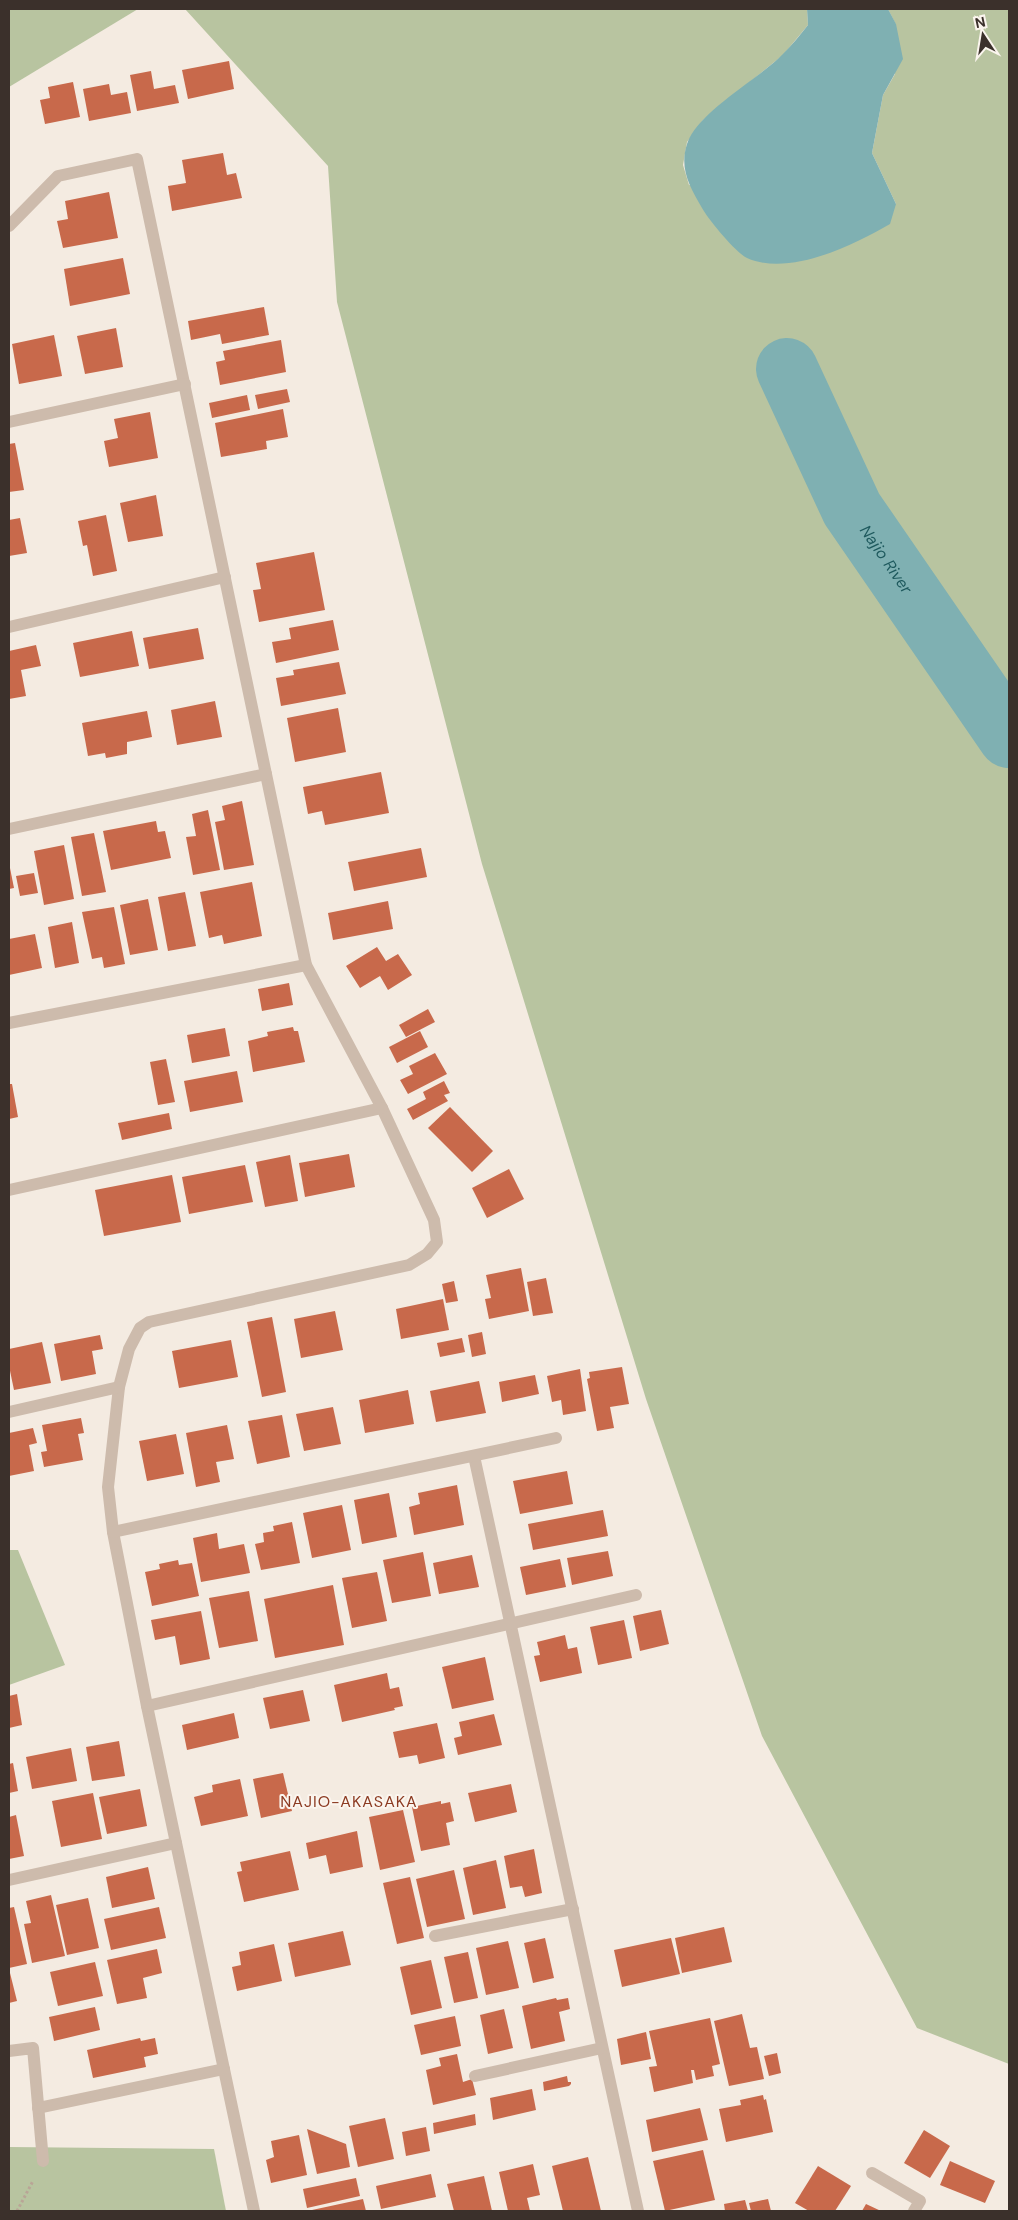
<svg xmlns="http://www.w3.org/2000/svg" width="1018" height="2220" font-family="'DM Sans',sans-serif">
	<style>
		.green { fill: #b8c4a0 }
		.water { fill: #7fb0b2 }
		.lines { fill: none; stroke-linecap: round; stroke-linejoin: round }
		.river { stroke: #7fb0b2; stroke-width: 62 }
		.building { fill: #c8694b }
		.path { stroke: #b9a596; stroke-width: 3; stroke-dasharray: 2.5 2.5; stroke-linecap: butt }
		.minor { stroke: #cdbbac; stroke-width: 12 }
		.labels { text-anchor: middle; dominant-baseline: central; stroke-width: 4; stroke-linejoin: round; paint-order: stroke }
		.water-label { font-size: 16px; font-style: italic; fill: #1f5a5e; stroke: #fbf5ee }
		.neighbourhood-label { font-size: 16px; letter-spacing: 1px; fill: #8c3b22; stroke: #fbf5ee }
	</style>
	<rect width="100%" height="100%" fill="#f4ebe1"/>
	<g class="green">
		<path d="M9,9H138L9,87Z"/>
		<path d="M185,9H807L808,25L783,55L703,120L687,142L683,165L689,185L896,204L872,153L883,95L895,74L896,25L888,9H1009V2064L917,2028L762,1736L646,1399L482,864L337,302L328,166Z"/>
		<path d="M9,1550H18L65,1665L9,1685Z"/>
		<path d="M9,2147L214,2149L226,2211H9Z"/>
	</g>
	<path class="water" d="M807,9H888L896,24L903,59L883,95L872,153L896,204L890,224C854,245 789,277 747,258C736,253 708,219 702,208C690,187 679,169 687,144C697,112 759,79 783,54C792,45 800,35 808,25Z"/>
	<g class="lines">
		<path class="river" id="s1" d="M787,369L852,509L1009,737"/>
	</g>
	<g class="building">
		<path d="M229,61L234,89L188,99L182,70Z"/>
		<path d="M151,71L154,89L175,85L179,103L137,111L130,75Z"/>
		<path d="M73,82L80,117L45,124L40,100L50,98L48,87Z"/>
		<path d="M109,84L111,95L127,92L131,113L89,121L83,89Z"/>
		<path d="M223,153L227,175L236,173L242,198L172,211L168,186L186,183L182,160Z"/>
		<path d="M109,192L118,238L63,248L57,221L68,219L65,201Z"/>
		<path d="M123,258L130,294L70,306L64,269Z"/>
		<path d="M264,307L269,335L222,344L220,334L191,340L188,321Z"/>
		<path d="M116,328L123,367L85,374L77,336Z"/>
		<path d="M54,335L62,376L19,384L12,344Z"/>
		<path d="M281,340L286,372L220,385L216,362L225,360L223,351Z"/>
		<path d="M287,389L290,402L258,409L255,395Z"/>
		<path d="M247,395L250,410L212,418L209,403Z"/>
		<path d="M283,409L288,437L266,441L267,449L221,457L215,423Z"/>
		<path d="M150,412L158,458L109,467L104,441L118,438L114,419Z"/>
		<path d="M15,443L24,490L9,492V444Z"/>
		<path d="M156,495L163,536L128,542L120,503Z"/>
		<path d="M106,515L117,571L93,576L87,545L83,546L78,521Z"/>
		<path d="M20,518L27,553L9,556V520Z"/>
		<path d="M314,552L325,610L259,622L253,590L261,589L256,563Z"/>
		<path d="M333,620L339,650L276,663L272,642L291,639L289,628Z"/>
		<path d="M198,628L204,659L149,669L143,638Z"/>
		<path d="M132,631L139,666L80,677L73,643Z"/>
		<path d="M36,645L41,666L21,670L26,696L9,699V651Z"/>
		<path d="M339,662L346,694L281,706L276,678L294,675L293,670Z"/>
		<path d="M215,701L222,737L177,745L171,710Z"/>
		<path d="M338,708L346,752L295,762L287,718Z"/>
		<path d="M147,711L152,737L127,742V754L106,758L105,753L88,756L82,723Z"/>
		<path d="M381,772L389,813L325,825L322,811L308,814L303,787Z"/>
		<path d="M242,801L254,865L224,870L215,822L225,820L222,806Z"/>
		<path d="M208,810L220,870L193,875L186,837L196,836L192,814Z"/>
		<path d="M156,821L158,832L165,831L171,858L111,870L103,831Z"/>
		<path d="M94,833L106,892L82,896L71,837Z"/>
		<path d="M64,845L74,899L44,905L34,851Z"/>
		<path d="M421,848L427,877L354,891L348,862Z"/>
		<path d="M9,863L14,888L9,889Z"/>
		<path d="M34,873L38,893L20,896L16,876Z"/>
		<path d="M252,882L262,936L224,944L222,935L209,938L200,892Z"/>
		<path d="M185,892L196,946L168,951L158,897Z"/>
		<path d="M148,899L158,950L130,955L120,905Z"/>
		<path d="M388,901L393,929L333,940L328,913Z"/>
		<path d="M114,907L125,964L104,968L102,957L92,959L82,912Z"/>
		<path d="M72,922L79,963L55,968L48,927Z"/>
		<path d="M35,934L42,968L9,975V939Z"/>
		<path d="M377,947L386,961L398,954L412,975L388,990L380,976L360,988L346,966Z"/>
		<path d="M289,983L293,1005L262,1011L258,989Z"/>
		<path d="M428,1009L435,1022L406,1037L399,1025Z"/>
		<path d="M293,1027L294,1031H298L305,1062L253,1072L248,1041L268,1036L267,1032Z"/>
		<path d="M225,1028L230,1056L192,1063L187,1035Z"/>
		<path d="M420,1031L428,1047L397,1063L389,1047Z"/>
		<path d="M435,1053L447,1074L408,1094L400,1080L413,1074L409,1066Z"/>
		<path d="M166,1059L175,1102L158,1105L150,1062Z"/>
		<path d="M237,1071L243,1102L190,1112L184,1081Z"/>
		<path d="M444,1081L450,1093L444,1095L448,1101L413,1120L407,1109L426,1099L423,1092Z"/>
		<path d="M9,1084H12L18,1117L9,1119Z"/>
		<path d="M450,1107L493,1151L472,1172L428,1128Z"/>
		<path d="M169,1113L172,1129L122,1140L118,1123Z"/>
		<path d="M349,1154L355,1187L305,1197L299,1163Z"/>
		<path d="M290,1155L298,1201L265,1207L256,1162Z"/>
		<path d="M245,1165L253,1202L189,1214L182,1177Z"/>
		<path d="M509,1169L524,1199L487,1218L472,1188Z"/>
		<path d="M172,1175L181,1222L104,1236L95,1190Z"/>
		<path d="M521,1268L529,1311L489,1319L485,1299L491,1298L486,1275Z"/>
		<path d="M546,1278L553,1313L533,1316L527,1282Z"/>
		<path d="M454,1281L458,1301L446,1303L442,1284Z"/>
		<path d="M443,1299L449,1330L401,1339L396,1309Z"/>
		<path d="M335,1311L343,1350L301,1358L294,1319Z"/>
		<path d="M272,1317L286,1392L262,1397L247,1322Z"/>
		<path d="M482,1332L486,1354L472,1357L468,1335Z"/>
		<path d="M100,1335L103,1349L92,1351L96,1374L61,1381L54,1344Z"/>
		<path d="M462,1338L465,1352L440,1357L437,1343Z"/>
		<path d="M231,1340L238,1377L179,1388L172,1351Z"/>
		<path d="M42,1342L51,1383L14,1390L9,1366V1349Z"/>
		<path d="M622,1367L629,1404L610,1407L614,1428L597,1431L587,1379L590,1378L589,1372Z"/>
		<path d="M580,1369L586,1411L563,1415L561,1400L552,1402L547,1376Z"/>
		<path d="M535,1375L539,1394L502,1402L499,1382Z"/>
		<path d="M479,1381L486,1413L436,1422L430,1391Z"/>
		<path d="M408,1390L414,1424L365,1433L359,1400Z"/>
		<path d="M333,1407L341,1444L304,1451L296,1414Z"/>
		<path d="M282,1415L290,1457L257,1464L248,1421Z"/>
		<path d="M81,1418L84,1433L78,1434L83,1460L44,1467L41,1452L47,1451L42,1425Z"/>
		<path d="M227,1425L234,1459L216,1462L220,1482L196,1487L186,1433Z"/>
		<path d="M33,1428L37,1443L29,1445L34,1471L9,1476V1433Z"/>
		<path d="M176,1434L184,1474L147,1481L139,1441Z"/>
		<path d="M567,1471L573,1504L520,1514L513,1481Z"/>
		<path d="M457,1485L464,1525L414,1535L409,1507L420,1504L418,1493Z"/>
		<path d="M389,1493L397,1537L362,1544L354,1500Z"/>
		<path d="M342,1505L351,1550L312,1558L303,1513Z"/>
		<path d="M603,1510L608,1536L533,1550L528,1524Z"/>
		<path d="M292,1522L300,1563L261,1570L255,1544L264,1542L263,1533L274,1531L273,1526Z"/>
		<path d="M217,1533L219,1549L244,1544L250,1573L201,1582L193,1538Z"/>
		<path d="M608,1551L613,1576L572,1585L567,1558Z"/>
		<path d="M423,1552L431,1596L392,1603L383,1560Z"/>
		<path d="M472,1555L479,1587L439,1594L433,1563Z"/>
		<path d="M560,1559L566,1587L526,1595L520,1567Z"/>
		<path d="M178,1560L179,1565L192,1563L199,1596L152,1606L145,1572L160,1569L159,1564Z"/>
		<path d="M377,1572L387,1621L352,1628L342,1578Z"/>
		<path d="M333,1585L344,1645L275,1658L264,1599Z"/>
		<path d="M249,1591L258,1641L219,1648L209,1598Z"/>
		<path d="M661,1610L669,1644L640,1651L633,1616Z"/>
		<path d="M201,1611L210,1659L180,1665L175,1636L155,1640L151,1620Z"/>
		<path d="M624,1620L632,1658L598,1665L590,1627Z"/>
		<path d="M565,1635L568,1649L577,1647L582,1673L540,1682L534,1656L540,1655L537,1642Z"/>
		<path d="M485,1657L494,1700L452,1709L442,1667Z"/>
		<path d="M387,1673L390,1689L399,1687L403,1706L394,1708L395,1710L342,1722L334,1685Z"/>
		<path d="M303,1690L310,1721L270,1729L263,1698Z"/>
		<path d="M17,1694L22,1725L9,1728V1696Z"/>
		<path d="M234,1713L239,1738L187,1750L182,1725Z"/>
		<path d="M494,1714L502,1745L458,1755L454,1738L462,1736L459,1722Z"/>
		<path d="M437,1723L445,1758L419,1764L417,1755L399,1758L393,1732Z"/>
		<path d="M119,1741L125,1776L92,1781L86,1747Z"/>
		<path d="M71,1748L77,1781L32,1789L26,1757Z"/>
		<path d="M13,1763L18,1791L9,1793V1764Z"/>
		<path d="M283,1773L292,1811L261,1818L253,1779Z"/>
		<path d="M240,1779L248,1816L201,1826L194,1797L213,1792L212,1785Z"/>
		<path d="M511,1784L517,1812L475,1822L468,1793Z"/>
		<path d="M140,1789L147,1826L107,1834L99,1797Z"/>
		<path d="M93,1793L102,1839L61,1847L52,1801Z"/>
		<path d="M441,1801V1804L450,1802L454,1821L446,1823L450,1845L421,1851L412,1807Z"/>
		<path d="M403,1810L415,1862L380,1870L369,1817Z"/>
		<path d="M16,1815L24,1856L9,1859V1817Z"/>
		<path d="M357,1831L363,1867L330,1874L326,1855L309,1859L306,1843Z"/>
		<path d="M534,1849L542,1893L525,1897L522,1886L510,1888L504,1856Z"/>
		<path d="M290,1851L299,1890L244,1902L237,1872L242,1871L240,1862Z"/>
		<path d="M496,1860L506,1908L473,1915L463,1868Z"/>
		<path d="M148,1867L155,1899L112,1908L106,1877Z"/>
		<path d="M454,1870L465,1919L427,1927L416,1879Z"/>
		<path d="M410,1877L424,1938L397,1944L383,1883Z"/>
		<path d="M51,1895L65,1956L32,1963L24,1924L31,1923L26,1901Z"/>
		<path d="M88,1898L99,1948L67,1955L56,1905Z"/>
		<path d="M14,1907L27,1964L9,1968V1908Z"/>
		<path d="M159,1907L166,1938L111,1950L104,1919Z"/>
		<path d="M724,1927L732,1962L682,1973L675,1938Z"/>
		<path d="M343,1931L351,1965L295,1977L288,1943Z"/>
		<path d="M545,1938L554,1978L533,1983L524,1943Z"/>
		<path d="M671,1938L680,1974L622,1987L614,1950Z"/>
		<path d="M508,1941L519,1988L486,1995L476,1948Z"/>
		<path d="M274,1944L282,1981L237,1991L232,1967L241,1965L239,1952Z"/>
		<path d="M157,1949L162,1973L143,1978L147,1998L117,2004L107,1960Z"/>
		<path d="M468,1952L478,1998L454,2003L444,1957Z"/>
		<path d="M431,1960L442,2008L411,2015L400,1967Z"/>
		<path d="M95,1962L103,1996L58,2006L50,1972Z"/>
		<path d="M9,1973H10L17,2001L9,2003Z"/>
		<path d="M556,1998L557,2000L568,1998L570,2009L559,2012L565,2041L531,2049L522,2006Z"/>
		<path d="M95,2007L100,2030L54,2041L49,2017Z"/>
		<path d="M504,2009L513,2048L488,2054L480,2015Z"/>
		<path d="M742,2014L750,2048L757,2047L764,2079L729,2086L714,2021Z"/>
		<path d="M455,2016L461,2046L421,2055L414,2025Z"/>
		<path d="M710,2018L720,2064L712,2066L714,2076L696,2080L694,2070H691L693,2083L654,2092L649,2067L657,2066L649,2031Z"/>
		<path d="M646,2032L651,2059L621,2065L617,2039Z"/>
		<path d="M140,2038L141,2041L155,2038L158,2054L144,2057L146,2067L93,2078L87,2050Z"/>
		<path d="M777,2053L781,2073L769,2076L764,2056Z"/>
		<path d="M457,2054L463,2082L472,2079L476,2095L433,2105L426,2070L441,2066L439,2058Z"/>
		<path d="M567,2076L568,2082H571V2084L569,2086L544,2091L543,2082Z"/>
		<path d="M532,2089L536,2110L493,2120L490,2098Z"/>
		<path d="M763,2095L764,2100L766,2099L773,2132L726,2142L719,2109L741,2105L740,2100Z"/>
		<path d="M700,2108L708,2140L652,2152L646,2120Z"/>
		<path d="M475,2114L476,2125L434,2134L433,2123Z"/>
		<path d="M385,2118L394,2159L358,2167L349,2126Z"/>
		<path d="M426,2127L430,2151L406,2156L402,2132Z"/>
		<path d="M307,2129L346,2144L350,2167L317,2174Z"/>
		<path d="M924,2130L950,2146L930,2178L904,2163Z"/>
		<path d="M299,2135L307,2175L271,2183L266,2160L274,2157L271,2141Z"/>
		<path d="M703,2150L715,2200L665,2211L653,2161Z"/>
		<path d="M588,2157L601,2211H563L552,2166Z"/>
		<path d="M950,2161L995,2181L985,2203L940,2185Z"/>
		<path d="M533,2164L540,2195L527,2198L530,2211H508L499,2172Z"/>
		<path d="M818,2166L851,2186L835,2211H809L795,2203Z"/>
		<path d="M431,2174L436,2197L381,2209L376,2186Z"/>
		<path d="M484,2176L492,2211H454L447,2184Z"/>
		<path d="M356,2178L360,2196L307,2208L303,2189Z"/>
		<path d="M363,2199L366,2211H312V2210Z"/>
		<path d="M768,2199L771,2211H751L749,2203Z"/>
		<path d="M745,2200L748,2211H725L724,2204Z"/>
		<path d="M866,2204L881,2211H862Z"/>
	</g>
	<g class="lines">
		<path class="path" d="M17,2211L33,2181"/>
		<g class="minor">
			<path d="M9,226L58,176L137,159L306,965L382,1108L434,1220L437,1242L427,1254L409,1265L149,1322L140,1328L129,1349L119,1387L108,1487L113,1532L147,1706L254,2211"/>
			<path d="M9,422L185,384"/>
			<path d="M9,627L225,577"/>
			<path d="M9,829L266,774"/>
			<path d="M9,1023L306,965"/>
			<path d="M9,1190L382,1108"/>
			<path d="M9,1412L119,1387"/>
			<path d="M474,1456L638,2211"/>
			<path d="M113,1532L556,1438"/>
			<path d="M147,1706L636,1595"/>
			<path d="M9,1880L176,1843"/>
			<path d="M435,1936L573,1909"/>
			<path d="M9,2051L33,2048L43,2161"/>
			<path d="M475,2076L602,2048"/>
			<path d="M38,2108L224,2069"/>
			<path d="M872,2173L920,2201L914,2211"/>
		</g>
	</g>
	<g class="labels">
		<g class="water-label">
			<text stroke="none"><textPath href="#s1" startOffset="215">Najio River</textPath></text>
		</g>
		<g class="neighbourhood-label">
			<text x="349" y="1801">NAJIO-AKASAKA</text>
		</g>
	</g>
	<rect width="1018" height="2220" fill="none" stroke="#3b302b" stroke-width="20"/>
	<g transform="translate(983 35) rotate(348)" stroke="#fbf5ee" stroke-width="4" paint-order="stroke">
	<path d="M0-4L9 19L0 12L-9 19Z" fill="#3b302b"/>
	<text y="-8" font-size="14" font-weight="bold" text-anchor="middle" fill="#3b302b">N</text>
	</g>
</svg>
